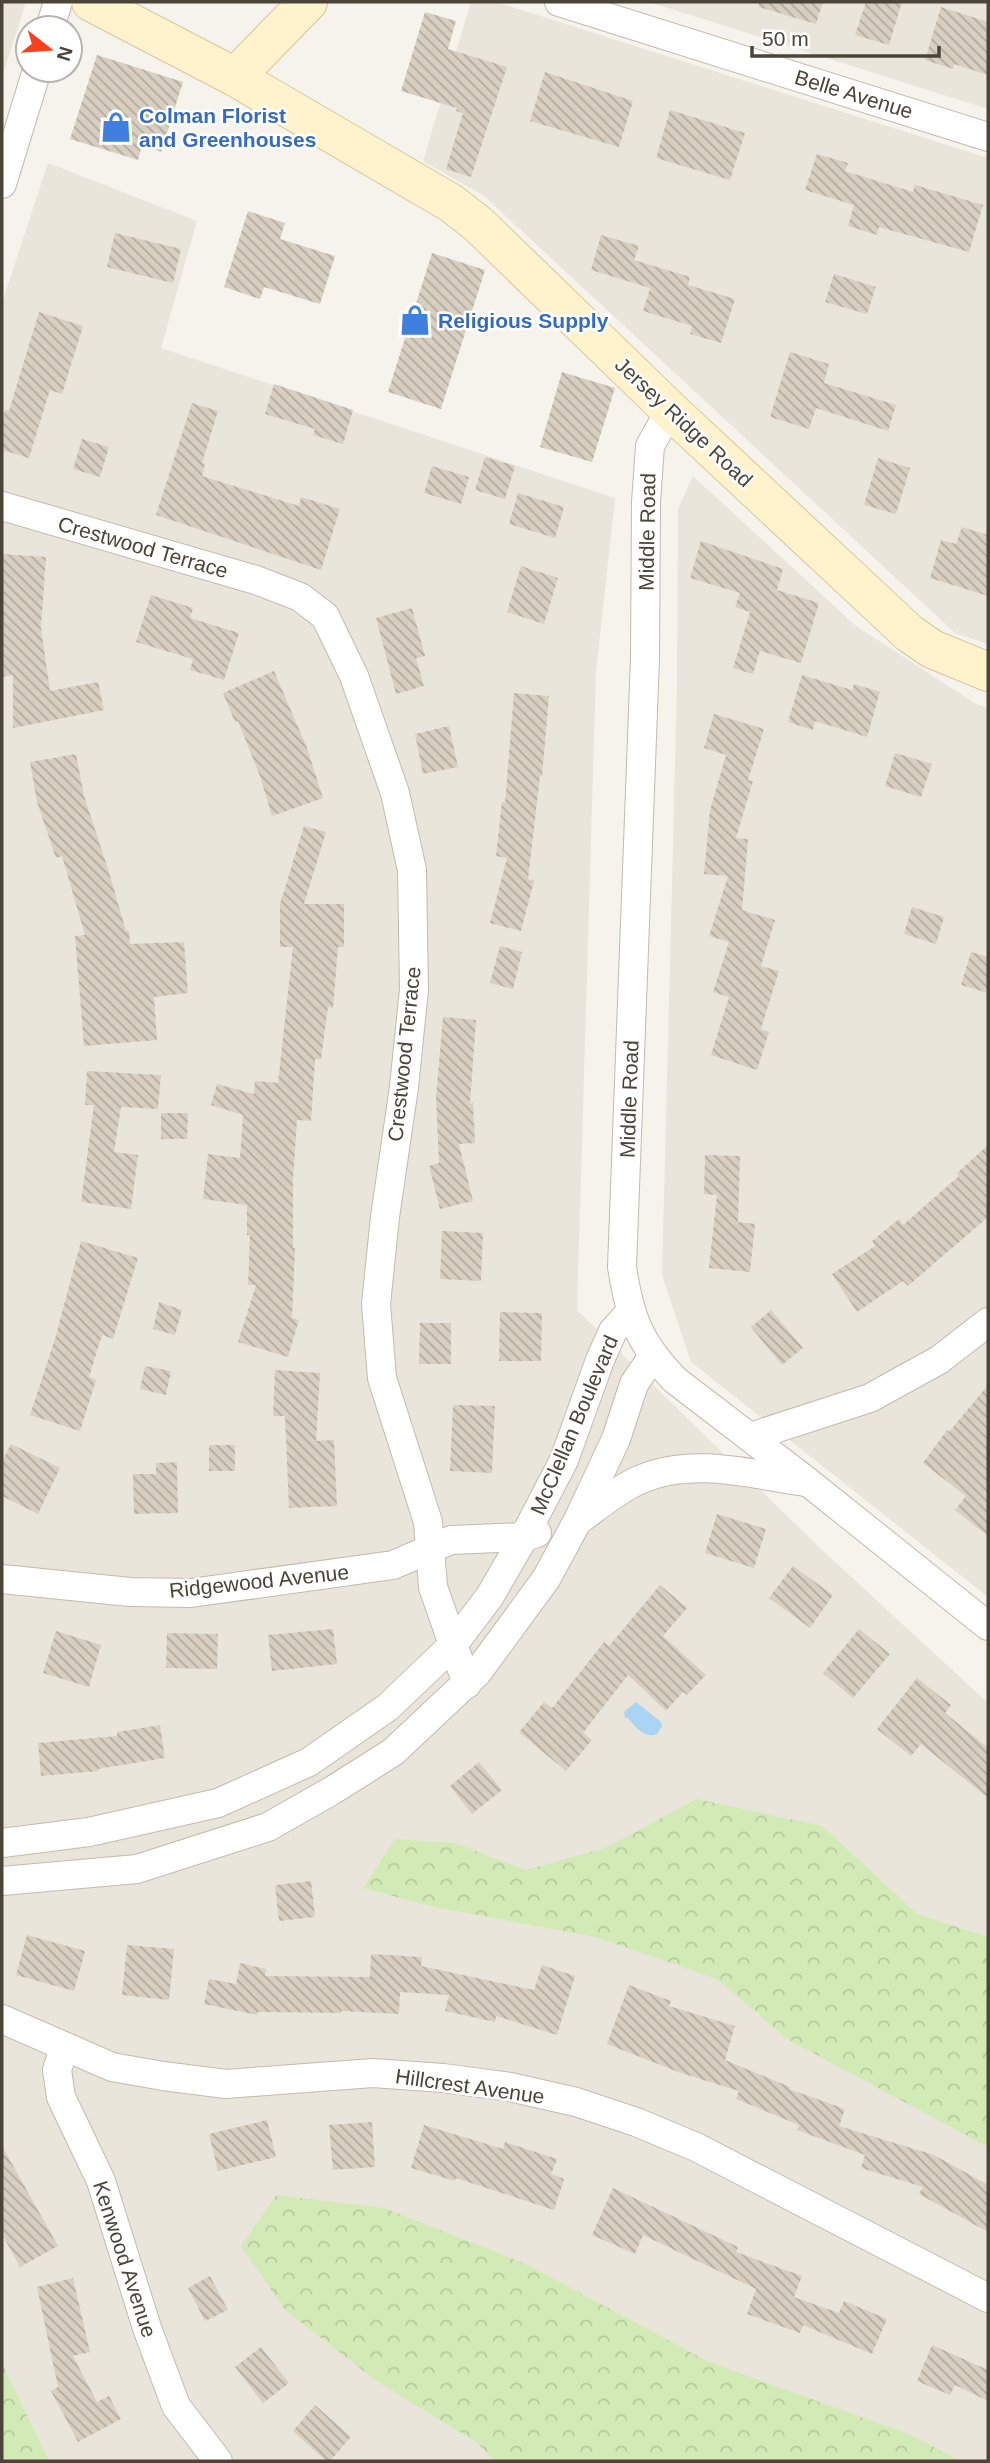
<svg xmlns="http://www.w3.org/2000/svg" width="990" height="2463" font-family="Helvetica,sans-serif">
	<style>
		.residential { fill: #eae5da }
		.forest { fill: url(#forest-crowns) }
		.water { fill: #a9d4f2 }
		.building { fill: url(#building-back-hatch) }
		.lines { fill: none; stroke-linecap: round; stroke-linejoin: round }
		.street-casing { stroke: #c2bbae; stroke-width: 30 }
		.secondary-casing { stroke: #d6c79b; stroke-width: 40 }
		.street { stroke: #fff; stroke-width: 28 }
		.secondary { stroke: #fff3cd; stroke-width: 38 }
		.labels { text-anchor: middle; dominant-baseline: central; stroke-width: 5; stroke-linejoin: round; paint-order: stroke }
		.street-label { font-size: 21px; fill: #4b4439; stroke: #fff }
		.shop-label { font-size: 21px; font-weight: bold; fill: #366cbe; stroke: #fff; text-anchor: start }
	</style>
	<defs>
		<pattern id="forest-crowns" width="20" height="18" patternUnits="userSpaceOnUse" patternTransform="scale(1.75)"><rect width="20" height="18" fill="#d2eab5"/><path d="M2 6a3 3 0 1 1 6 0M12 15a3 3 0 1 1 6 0" fill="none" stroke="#b6ca9c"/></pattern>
		<pattern id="building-back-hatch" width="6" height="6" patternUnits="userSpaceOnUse" patternTransform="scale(1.75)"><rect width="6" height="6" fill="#d8cfc1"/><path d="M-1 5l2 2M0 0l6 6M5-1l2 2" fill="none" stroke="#b1aa9e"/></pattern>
	</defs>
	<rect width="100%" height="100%" fill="#f6f3ec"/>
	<g class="residential">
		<path d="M2,2H26L2,77Z"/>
		<path d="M471,2H496L988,158V644L955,633L484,196L423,161Z"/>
		<path d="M649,2H988V109Z"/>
		<path d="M48,163L197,221L161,348L615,498L596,672L577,1310L821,1549L988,1703V2461H2V303Z"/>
		<path d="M693,476L856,626L976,704L988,708V1597L691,1362L662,1275L677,688L678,509Z"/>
	</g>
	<g class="forest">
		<path d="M696,1799L822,1826L917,1914L988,1937V2147L787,2039L717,1979L595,1937L435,1907L363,1888L395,1839L454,1843L526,1870L608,1847Z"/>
		<path d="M276,2195L384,2208L524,2263L709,2362L911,2435L960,2461H495L476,2442L375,2380L285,2310L241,2246Z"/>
		<path d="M2,2363L49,2461H2Z"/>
	</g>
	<path class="water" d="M636,1702L661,1722L662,1726L657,1734C645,1739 635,1727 628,1718H625L624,1712Z"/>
	<g class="building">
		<path d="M759,2H823L816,24L759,7Z"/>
		<path d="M866,2H902L889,45L855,35Z"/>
		<path d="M941,7L988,22V75L954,64L953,69L925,60Z"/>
		<path d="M425,12L456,21L448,49L507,67L471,177L446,169L463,113L456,111L457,108L401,91Z"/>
		<path d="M97,55L183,82L161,152L142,145L138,160L70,139Z"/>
		<path d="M545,72L633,101L619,147L530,121Z"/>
		<path d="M670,110L745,133L730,180L656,158Z"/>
		<path d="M817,154L848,163L845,171L913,192L915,185L983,205L969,252L879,227L877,235L848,226L854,205L805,190Z"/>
		<path d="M248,211L285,223L280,239L335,256L320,304L264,287L260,299L224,287Z"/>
		<path d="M115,233L181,249L173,283L107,267Z"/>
		<path d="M601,235L639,246L634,260L690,277L688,285L735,299L721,343L690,334L692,326L643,311L650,288L591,270Z"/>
		<path d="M432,253L485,270L441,409L388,392Z"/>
		<path d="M834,274L876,287L867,314L825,302Z"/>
		<path d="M39,312L83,326L62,394L50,390L29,458L2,450V422L5,410L9,411Z"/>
		<path d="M790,352L829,364L824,383L896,405L888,431L816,408L809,429L770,417Z"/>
		<path d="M562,372L615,388L592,462L540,447Z"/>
		<path d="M274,384L353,410L343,444L313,435L315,429L265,414Z"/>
		<path d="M192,403L218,411L202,463L205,464L202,476L299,506L301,497L340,509L321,570L156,515Z"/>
		<path d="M82,439L109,447L100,477L73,469Z"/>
		<path d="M485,457L515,466L505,499L475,490Z"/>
		<path d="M878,458L910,468L896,514L864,505Z"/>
		<path d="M432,466L469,477L461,504L424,493Z"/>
		<path d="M518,493L564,507L555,538L509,524Z"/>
		<path d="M962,527L988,535V596L930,578L941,540L956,544Z"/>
		<path d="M701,541L783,569L777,590L819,603L801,663L760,651L753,674L733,668L750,612L735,607L740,593L690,578Z"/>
		<path d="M2,554L46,557L41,628L50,691L98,682L104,710L13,728V675L2,677Z"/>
		<path d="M521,566L558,578L544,624L507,612Z"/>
		<path d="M151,595L193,608L190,618L239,633L224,680L190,670L193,659L136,642Z"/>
		<path d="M412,608L425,656L416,658L424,686L396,694L376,618Z"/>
		<path d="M274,671L307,748L323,798L272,816L260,776L238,721L235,722L223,693Z"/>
		<path d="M802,675L852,690L854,684L880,692L867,737L815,721L813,730L788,722Z"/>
		<path d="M514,693L549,696L542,776H540L528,879L534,881L521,931L490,923L507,858L496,856L502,802L505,803Z"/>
		<path d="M714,714L764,729L748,780L753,781L736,838L748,839L742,910L775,920L761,966L779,971L761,1029L769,1032L757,1070L711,1055L729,997L713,992L729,942L709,936L728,876L704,874L710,810L726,755L704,748Z"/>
		<path d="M449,726L458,767L423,774L415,734Z"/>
		<path d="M895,753L932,764L921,797L885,786Z"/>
		<path d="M76,754L84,796L109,872L126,931H129L130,944L184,942L188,993L154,997L157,1040L84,1046L75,936L85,935L62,856L56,858L37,802L30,762Z"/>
		<path d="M304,826L326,832L304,904H344V947H338L333,1008L328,1007L321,1059H315L311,1121L297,1120L293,1179V1248H295L292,1318L299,1320L288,1357L238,1342L256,1285H248L250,1235H247V1205L203,1199L208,1154L240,1158L243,1115L211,1105L217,1084L254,1094L255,1081L278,1083L293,947H280V904Z"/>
		<path d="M912,907L944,917L936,944L904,934Z"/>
		<path d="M500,946L522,952L513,989L490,983Z"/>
		<path d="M971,952L988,957V993L961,985Z"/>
		<path d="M443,1017L476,1020L470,1104L473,1103L475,1143L459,1144L473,1201L440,1209L429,1166L439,1163L436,1097Z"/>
		<path d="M87,1071L161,1075L158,1109L121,1107L114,1152L138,1155L131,1209L81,1202L94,1105H85Z"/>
		<path d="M161,1113H188L187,1139H161Z"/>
		<path d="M988,1145V1217L908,1286L903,1281L857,1312L832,1274L875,1246L872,1241L899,1219L903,1225L959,1176L957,1173Z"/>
		<path d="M705,1155L740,1156L738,1222L755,1224L750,1272L709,1268L717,1195L704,1194Z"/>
		<path d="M442,1231L483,1233L481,1281L440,1279Z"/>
		<path d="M81,1241L138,1258L113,1339L102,1335L89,1377L96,1380L80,1431L30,1415L55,1339Z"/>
		<path d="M159,1302L182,1310L175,1335L153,1329Z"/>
		<path d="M771,1310L803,1348L782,1365L751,1327Z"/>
		<path d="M500,1312L542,1313L541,1361H499Z"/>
		<path d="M420,1323H451V1364H419Z"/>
		<path d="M145,1366L171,1371L166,1395L140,1389Z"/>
		<path d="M275,1370L320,1373L316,1441L334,1440L337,1506L289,1508L285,1416H273Z"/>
		<path d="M988,1385V1536L955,1510L966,1496L923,1463L947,1430L949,1432Z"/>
		<path d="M453,1405L495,1406L492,1473L450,1471Z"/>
		<path d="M11,1444L60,1468L38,1514L2,1496V1462Z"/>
		<rect x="209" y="1445" width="26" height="26"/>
		<path d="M177,1462L178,1513L134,1514L133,1474H156V1463Z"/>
		<path d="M717,1514L766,1529L754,1568L705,1553Z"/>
		<path d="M793,1566L833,1595L810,1628L769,1598Z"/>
		<path d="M660,1585L687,1608L663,1636L706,1675L687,1695L683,1692L666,1711L628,1675L583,1733L592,1740L566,1771L519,1732L544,1702L552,1708L604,1642L609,1646Z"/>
		<path d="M333,1629L337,1664L272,1671L268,1635Z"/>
		<path d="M859,1629L890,1654L853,1698L823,1673Z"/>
		<path d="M56,1631L101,1645L89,1687L43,1673Z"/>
		<path d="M167,1633L218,1634L217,1669L166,1668Z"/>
		<path d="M917,1678L951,1705L945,1713L988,1748V1798L921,1744L911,1756L877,1729Z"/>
		<path d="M160,1725L165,1758L98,1769L99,1771L41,1776L38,1743L117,1736V1732Z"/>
		<path d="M479,1762L502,1790L472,1814L450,1786Z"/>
		<path d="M311,1881L315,1917L279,1921L275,1885Z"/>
		<path d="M27,1935L85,1951L74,1991L16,1975Z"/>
		<path d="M127,1945L174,1949L169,2000L122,1995Z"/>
		<path d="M371,1954L422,1957L421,1966L534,1990L542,1965L575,1976L557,2035L496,2016L495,2022L445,2011L449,1995L400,1992L399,2014L341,2011V2013L258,2012L257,2015L204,2004L209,1979L236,1984L240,1963L266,1969L265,1976L370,1977Z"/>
		<path d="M629,1985L671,2001L669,2006L735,2026L725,2060L790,2087L789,2089L845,2109L839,2126L934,2155L988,2185V2232L919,2194L923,2187L861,2168L865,2155L797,2130L799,2125L736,2099L739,2091L681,2073L607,2044Z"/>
		<path d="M267,2120L276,2157L218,2171L209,2134Z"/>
		<path d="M372,2122L375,2167L333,2170L329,2125Z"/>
		<path d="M424,2125L503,2149L505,2142L557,2159L551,2174L564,2179L554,2210L456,2178L455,2181L411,2168Z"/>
		<path d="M2,2146L58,2246L20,2267L2,2234Z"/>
		<path d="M613,2188L738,2247L736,2252L802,2276L794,2297L839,2313L844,2301L887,2319L872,2354L803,2325L800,2333L747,2314L756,2289L643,2235L635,2254L592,2235Z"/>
		<path d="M210,2276L228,2310L205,2321L188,2288Z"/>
		<path d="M73,2278L90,2352L73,2356L97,2402L109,2396L121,2419L78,2442L51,2391L58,2387L37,2287Z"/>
		<path d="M932,2345L988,2370V2401L955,2385L950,2395L917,2381Z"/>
		<path d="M261,2347L289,2383L263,2403L235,2367Z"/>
		<path d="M315,2405L351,2437L330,2461H326L293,2431Z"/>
	</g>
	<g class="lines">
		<defs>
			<g id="street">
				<path d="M559,2L988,137"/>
				<path d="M50,28L58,2"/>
				<path d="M2,184L37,70"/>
				<path d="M670,410L650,446L646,502L645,658L622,1267C630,1318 639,1343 675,1380L808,1482L988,1626"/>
				<path d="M2,506L256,580L300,597L325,616L354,676L395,793L412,870L414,989L404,1087L385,1217L376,1304L382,1378L428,1522L433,1587L467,1684"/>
				<path d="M750,1437L870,1398L939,1360L988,1322"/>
				<path d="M579,1520C597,1507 616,1491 637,1481C690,1456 751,1474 806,1482"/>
				<path d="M2,1579L130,1592L191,1593L393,1565L451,1540L524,1537L537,1533"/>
				<path d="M2,1843L89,1832L218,1803L309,1762L388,1707L453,1645L490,1596L524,1537L564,1460L600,1360L613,1331L631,1311"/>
				<path d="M2,1881L137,1869L268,1827L333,1790L393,1752L477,1673L546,1579L578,1520L616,1439L634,1384L653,1356"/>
				<path d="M2,2019L112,2067L163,2076L226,2084L373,2073L443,2078L510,2087L576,2102L636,2122L696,2147L988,2298"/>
				<path d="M64,2048L57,2070L61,2097L101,2181L147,2328L176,2406L218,2461"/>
			</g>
			<g id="secondary">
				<path d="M91,2L235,77L451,203L478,224L670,410L909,633L932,649L988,672"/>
				<path d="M235,77L308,2"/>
			</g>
		</defs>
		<use href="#street" class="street-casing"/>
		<use href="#secondary" class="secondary-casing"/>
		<use href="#street" class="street"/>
		<use href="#secondary" class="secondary"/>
	</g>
	<defs>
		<symbol id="shop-bare" viewBox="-9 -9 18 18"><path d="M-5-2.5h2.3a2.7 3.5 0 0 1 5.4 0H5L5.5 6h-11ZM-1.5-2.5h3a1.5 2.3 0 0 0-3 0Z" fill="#3f7fe0" stroke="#fff" stroke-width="2.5" paint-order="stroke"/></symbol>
	</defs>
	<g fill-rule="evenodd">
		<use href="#shop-bare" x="94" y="105" width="44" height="44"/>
		<use href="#shop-bare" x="393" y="298" width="44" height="44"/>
	</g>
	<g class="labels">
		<g class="street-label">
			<text transform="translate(854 94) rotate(17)">Belle Avenue</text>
			<text transform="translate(684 422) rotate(43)">Jersey Ridge Road</text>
			<text transform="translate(647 532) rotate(-89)">Middle Road</text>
			<text transform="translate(143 547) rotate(16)">Crestwood Terrace</text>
			<text transform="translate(404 1054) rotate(-84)">Crestwood Terrace</text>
			<text transform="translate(629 1099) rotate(-88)">Middle Road</text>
			<text transform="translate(574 1425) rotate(-67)">McClellan Boulevard</text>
			<text transform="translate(259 1581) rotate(-6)">Ridgewood Avenue</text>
			<text transform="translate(470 2086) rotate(8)">Hillcrest Avenue</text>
			<text transform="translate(125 2259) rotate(72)">Kenwood Avenue</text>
		</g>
		<g class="shop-label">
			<text x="139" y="115">Colman Florist<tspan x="139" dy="24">and Greenhouses</tspan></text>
			<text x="438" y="320">Religious Supply</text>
		</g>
	</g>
	<rect width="990" height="2463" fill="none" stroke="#4b4439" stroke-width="7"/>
	<g transform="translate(49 49) rotate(107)"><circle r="33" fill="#ffffff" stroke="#b7b4b0" stroke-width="2"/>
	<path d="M0-5L12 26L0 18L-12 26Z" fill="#fc3f1d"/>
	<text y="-10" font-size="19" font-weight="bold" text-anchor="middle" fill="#4b4439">N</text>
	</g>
	<path d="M752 46v10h187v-10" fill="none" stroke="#4b4439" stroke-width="3.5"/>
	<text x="762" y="46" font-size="21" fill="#4b4439" stroke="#ffffff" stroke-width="5" paint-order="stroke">50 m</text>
</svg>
